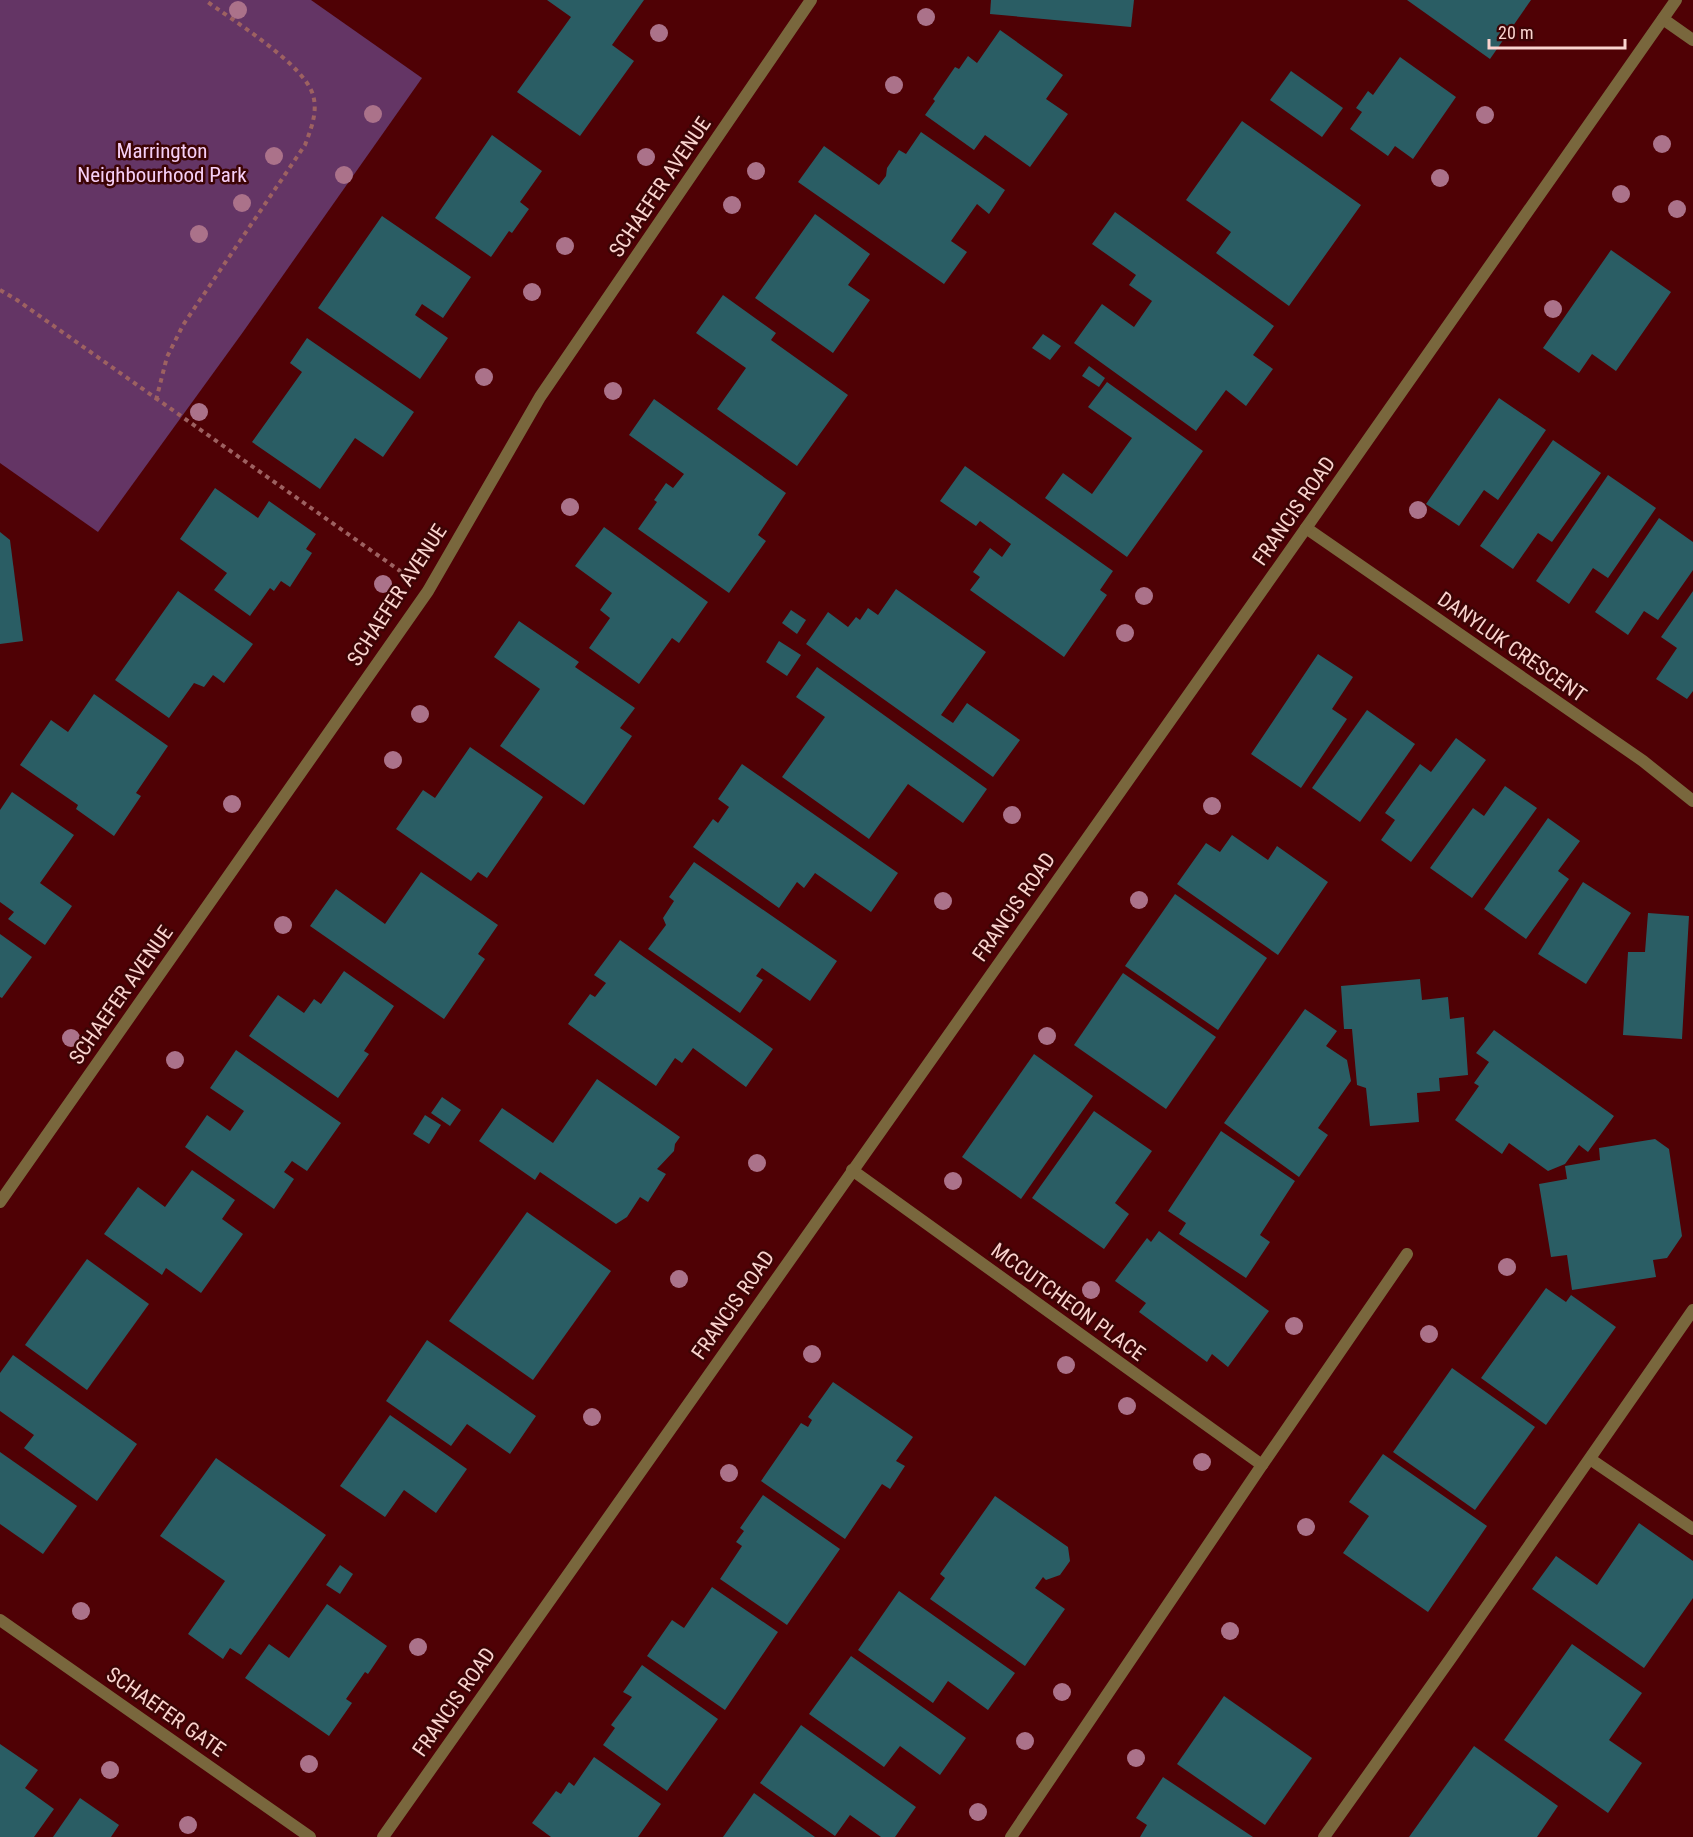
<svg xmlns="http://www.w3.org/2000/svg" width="1693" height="1837" font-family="'Roboto Condensed',sans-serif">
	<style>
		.green { fill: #643565 }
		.building { fill: #2a5d64 }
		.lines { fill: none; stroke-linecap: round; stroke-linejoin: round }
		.path { stroke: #9d6161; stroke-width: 4; stroke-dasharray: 4.5 4.5; stroke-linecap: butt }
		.service { stroke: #79673d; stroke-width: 12 }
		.minor { stroke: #79673d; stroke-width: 12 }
		.tertiary { stroke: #79673d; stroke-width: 12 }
		.tree { fill: #ab728a }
		.labels { text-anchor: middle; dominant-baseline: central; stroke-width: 5; stroke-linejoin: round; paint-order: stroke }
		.park-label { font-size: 21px; fill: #f6cff6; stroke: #3c0405 }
		.street-label { font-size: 21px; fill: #fad4cf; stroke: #3c0405 }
	</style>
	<rect width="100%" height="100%" fill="#4f0105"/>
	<path class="green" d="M0,0H311L422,78L243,332L98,532L0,463Z"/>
	<g class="building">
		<path d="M547,0H644L612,45L634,61L580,136L517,92L571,17Z"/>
		<path d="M991,0H1134L1131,27L990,14Z"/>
		<path d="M1407,0H1531L1490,59Z"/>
		<path d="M1000,30L1063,75L1046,99L1068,114L1030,167L985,135L974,150L925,115L935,101L933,99L955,67L959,69L968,56L977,63Z"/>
		<path d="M1400,57L1456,97L1413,159L1395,146L1388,156L1350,129L1362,112L1356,108L1368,91L1373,95Z"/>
		<path d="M1291,71L1343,108L1322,137L1270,100Z"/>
		<path d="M1242,121L1361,205L1289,306L1216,253L1231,232L1186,200Z"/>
		<path d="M921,132L1005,190L989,214L977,204L951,241L967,252L944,284L798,182L824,146L879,185L886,176L887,168L899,150L906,154Z"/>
		<path d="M492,135L542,171L520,202L529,209L512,233L509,231L491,257L435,218Z"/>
		<path d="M1115,212L1274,326L1253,355L1273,369L1246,406L1226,390L1196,431L1074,343L1102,304L1134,327L1152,301L1129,285L1136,275L1092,244Z"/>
		<path d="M815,214L870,254L848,285L870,300L833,353L755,298Z"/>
		<path d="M382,216L471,277L443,318L422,304L415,315L448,338L420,379L318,308Z"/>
		<path d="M1611,250L1671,292L1616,371L1592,354L1579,373L1543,348Z"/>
		<path d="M723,295L776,333L771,340L848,395L797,466L717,409L746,368L696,333Z"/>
		<path d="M1043,334L1061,346L1050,360L1032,348Z"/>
		<path d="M307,338L414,412L383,457L355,438L320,489L252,442L302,372L290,363Z"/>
		<path d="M1089,366L1105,378L1099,387L1082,376Z"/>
		<path d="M1107,382L1203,451L1127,557L1045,498L1063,473L1092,494L1132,438L1088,407Z"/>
		<path d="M1499,398L1546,430L1498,500L1484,490L1459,526L1426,504Z"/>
		<path d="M654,399L786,493L758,535L766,541L729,593L638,529L657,502L654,500L666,483L673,488L684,474L629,435Z"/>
		<path d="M1553,440L1601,473L1552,542L1538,533L1513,569L1480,546Z"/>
		<path d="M965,466L1113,571L1100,590L1107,595L1064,657L970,590L980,577L973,572L990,548L1002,557L1011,544L980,521L976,526L940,501Z"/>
		<path d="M1608,475L1656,508L1608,578L1593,568L1569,604L1536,581Z"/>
		<path d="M215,488L258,518L269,501L316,534L306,549L312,553L290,587L281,581L274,591L270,588L250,616L214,590L227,573L180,539Z"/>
		<path d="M1659,518L1693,542V570L1658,620L1644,611L1628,635L1595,612Z"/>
		<path d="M604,527L708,602L679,643L672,638L639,684L589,648L610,618L600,610L612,593L575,566Z"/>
		<path d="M0,532L10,540L23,641L0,644Z"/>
		<path d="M896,589L986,652L941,715L953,723L967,703L1020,740L993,777L806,644L828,612L848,627L856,617L860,620L868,608L878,615Z"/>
		<path d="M178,591L253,644L224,683L213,675L204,687L194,683L169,718L115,680Z"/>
		<path d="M1693,591V691L1687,699L1656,679L1677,648L1661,637Z"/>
		<path d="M791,610L806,620L797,634L782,623Z"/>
		<path d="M519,621L579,662L575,667L635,708L620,728L632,736L584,805L500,746L540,689L494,657Z"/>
		<path d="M779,641L801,655L787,676L766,662Z"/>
		<path d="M1318,654L1353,677L1332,709L1347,719L1301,788L1251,754Z"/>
		<path d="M817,667L987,789L963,823L908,784L869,839L782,777L825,717L796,697Z"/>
		<path d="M94,694L168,746L136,793L141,796L114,836L76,809L78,805L20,765L51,720L68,732Z"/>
		<path d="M1367,710L1415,744L1360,822L1312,788Z"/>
		<path d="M1456,738L1486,760L1411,862L1381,840L1395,820L1385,813L1420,764L1431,772Z"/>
		<path d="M470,747L543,797L487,878L478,872L471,881L396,829L423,790L435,798Z"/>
		<path d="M742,764L898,873L871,912L815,873L804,888L797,882L779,908L693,847L713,819L718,823L729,807L718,799Z"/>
		<path d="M1505,786L1537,808L1472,898L1430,868L1473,808L1484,816Z"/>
		<path d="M12,792L74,835L40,883L72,906L45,945L8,919L14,912L0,902V810Z"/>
		<path d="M1548,818L1580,841L1558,871L1569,879L1526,939L1484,909Z"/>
		<path d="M1232,835L1268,860L1277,846L1328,882L1278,955L1177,884L1206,843L1220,852Z"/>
		<path d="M694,862L837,961L810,1001L762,968L756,976L763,980L740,1013L648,949L666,925L663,918L674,901L669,897Z"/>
		<path d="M421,872L498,925L478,954L485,959L444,1019L310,926L336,889L385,924Z"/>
		<path d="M1583,882L1631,913L1586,984L1538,954Z"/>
		<path d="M1175,894L1267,958L1218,1030L1125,966Z"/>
		<path d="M1648,913L1689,916L1682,1039L1623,1035L1628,952H1645Z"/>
		<path d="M0,934L32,957L2,998L0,997Z"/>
		<path d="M620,940L773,1049L746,1087L693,1048L682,1063L675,1058L656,1086L568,1024L590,994L595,997L606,983L594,975Z"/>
		<path d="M344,971L394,1006L364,1051L369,1054L338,1098L249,1036L278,995L304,1013L314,999L321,1004Z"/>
		<path d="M1123,973L1216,1037L1166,1109L1074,1045Z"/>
		<path d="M1420,979L1422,1000L1448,997L1450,1019L1464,1017L1468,1075L1439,1078L1440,1091L1417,1093L1419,1122L1370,1126L1366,1088L1357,1085L1352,1029H1344L1341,986Z"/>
		<path d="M1305,1009L1337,1031L1326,1046L1347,1060L1351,1081L1318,1128L1328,1135L1299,1177L1224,1123Z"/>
		<path d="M1494,1030L1614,1116L1588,1152L1579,1145L1565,1164L1548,1171L1509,1143L1502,1154L1455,1120L1479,1086L1474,1083L1489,1062L1476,1053Z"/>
		<path d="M236,1050L341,1123L307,1171L292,1161L284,1172L294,1179L274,1209L185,1147L207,1115L230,1131L244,1111L210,1088Z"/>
		<path d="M1034,1054L1093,1096L1021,1199L962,1157Z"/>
		<path d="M597,1079L680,1137L675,1144L674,1151L657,1169L666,1174L648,1202L640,1197L627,1217L616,1224L540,1172L535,1180L479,1141L502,1108L553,1143Z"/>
		<path d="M442,1097L461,1110L450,1126L431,1113Z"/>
		<path d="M1094,1111L1152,1151L1115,1203L1129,1214L1104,1249L1032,1198Z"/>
		<path d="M425,1115L441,1125L429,1144L413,1134Z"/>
		<path d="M1221,1131L1295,1181L1260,1235L1270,1242L1246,1278L1179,1234L1186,1223L1168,1211Z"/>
		<path d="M1655,1139L1669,1149L1682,1236L1667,1258L1653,1260L1656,1277L1572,1290L1567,1255L1551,1257L1539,1184L1567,1179L1565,1166L1600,1160L1599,1148Z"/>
		<path d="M192,1170L235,1200L222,1219L243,1234L201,1293L166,1268L162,1275L104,1234L138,1187L165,1207Z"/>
		<path d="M527,1212L611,1271L533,1380L449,1321Z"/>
		<path d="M1159,1231L1269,1311L1228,1367L1212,1354L1207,1362L1139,1312L1146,1303L1115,1281L1147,1238L1151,1242Z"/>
		<path d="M87,1259L149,1304L87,1390L25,1345Z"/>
		<path d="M1546,1288L1566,1302L1571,1295L1616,1327L1546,1425L1481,1378Z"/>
		<path d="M427,1340L536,1416L510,1454L467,1424L451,1446L386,1401Z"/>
		<path d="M13,1355L137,1444L97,1501L24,1448L34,1435L0,1411V1373Z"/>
		<path d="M1452,1368L1535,1427L1475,1510L1393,1452Z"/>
		<path d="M833,1382L913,1437L896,1461L905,1466L890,1489L882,1484L845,1539L761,1481L801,1423L808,1427L812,1420L808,1417Z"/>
		<path d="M390,1415L467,1469L436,1513L404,1490L385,1517L340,1486Z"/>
		<path d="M0,1452L77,1506L43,1554L0,1524Z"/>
		<path d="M1383,1454L1487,1526L1428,1612L1343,1553L1369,1516L1349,1502Z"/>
		<path d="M216,1458L326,1535L241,1655L230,1648L223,1659L188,1634L225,1581L160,1536Z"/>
		<path d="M763,1495L840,1549L787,1625L720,1579L742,1546L736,1542L744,1531L740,1528Z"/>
		<path d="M995,1496L1068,1547L1070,1561L1060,1575L1046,1580L1043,1577L1035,1588L1065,1609L1025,1666L930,1599L945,1578L940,1574Z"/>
		<path d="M1639,1523L1693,1561V1598L1644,1668L1532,1589L1556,1556L1597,1585Z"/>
		<path d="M340,1565L353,1574L340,1594L326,1585Z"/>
		<path d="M712,1587L778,1632L725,1710L647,1656L672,1620L684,1628Z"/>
		<path d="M899,1591L1015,1673L988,1710L948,1681L933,1703L858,1650Z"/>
		<path d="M327,1604L387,1646L368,1674L365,1672L346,1699L352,1703L329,1736L245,1678L269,1644L289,1658Z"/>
		<path d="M1572,1644L1642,1693L1609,1740L1642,1763L1608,1813L1504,1740Z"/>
		<path d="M851,1656L966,1738L940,1775L900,1746L884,1767L809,1714Z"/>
		<path d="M642,1665L718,1719L667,1791L603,1745L615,1728L611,1725L632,1697L623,1692Z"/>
		<path d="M1224,1696L1312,1758L1265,1825L1177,1764Z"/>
		<path d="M801,1725L916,1807L895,1837H881L850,1815L835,1836L760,1783Z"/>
		<path d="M0,1744L38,1770L25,1788L54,1809L34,1837H0Z"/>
		<path d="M1474,1746L1558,1806L1537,1837H1409Z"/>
		<path d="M594,1757L661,1804L638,1837H551L532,1823L556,1791L561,1794L569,1782L574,1786Z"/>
		<path d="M1163,1777L1253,1837H1140L1147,1825L1136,1818Z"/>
		<path d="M754,1793L815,1837H723Z"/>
		<path d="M80,1798L119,1825L111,1837H53Z"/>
	</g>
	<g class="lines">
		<g class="path">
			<path d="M0,290L17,300L403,573"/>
			<path d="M156,400L167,357L183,325L305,145C311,129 318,112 313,95C304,64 232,20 205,0"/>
		</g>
		<g class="service">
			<path d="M1663,19L1693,40"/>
			<path d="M1590,1459L1693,1529"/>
			<path d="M1324,1837L1451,1658L1693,1310"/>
		</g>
		<g class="minor">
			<path d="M1306,528L1643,761L1693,801"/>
			<path d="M852,1170L1262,1465L1407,1254"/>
			<path d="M0,1202L428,591L540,397L811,0"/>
			<path d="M0,1620L310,1837"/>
			<path d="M1011,1837L1262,1465"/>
		</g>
		<path class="tertiary" d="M383,1837L1306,528L1676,0"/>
	</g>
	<g class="tree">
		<circle cx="238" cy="10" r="9"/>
		<circle cx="926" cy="17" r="9"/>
		<circle cx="659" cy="33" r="9"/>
		<circle cx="894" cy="85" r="9"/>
		<circle cx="373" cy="114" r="9"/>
		<circle cx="1485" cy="115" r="9"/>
		<circle cx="1662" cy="144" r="9"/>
		<circle cx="274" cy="156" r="9"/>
		<circle cx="646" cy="157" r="9"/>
		<circle cx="756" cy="171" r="9"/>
		<circle cx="344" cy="175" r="9"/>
		<circle cx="1440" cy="178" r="9"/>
		<circle cx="1621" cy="194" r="9"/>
		<circle cx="242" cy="203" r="9"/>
		<circle cx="732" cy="205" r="9"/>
		<circle cx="1677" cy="209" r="9"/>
		<circle cx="199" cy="234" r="9"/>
		<circle cx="565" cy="246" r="9"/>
		<circle cx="532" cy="292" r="9"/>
		<circle cx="1553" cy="309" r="9"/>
		<circle cx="484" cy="377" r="9"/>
		<circle cx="613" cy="391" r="9"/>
		<circle cx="199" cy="412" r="9"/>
		<circle cx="570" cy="507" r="9"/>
		<circle cx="1418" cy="510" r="9"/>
		<circle cx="383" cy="584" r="9"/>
		<circle cx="1144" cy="596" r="9"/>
		<circle cx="1125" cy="633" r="9"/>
		<circle cx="420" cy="714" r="9"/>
		<circle cx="393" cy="760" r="9"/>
		<circle cx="232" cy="804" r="9"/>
		<circle cx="1212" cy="806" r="9"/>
		<circle cx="1012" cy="815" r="9"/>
		<circle cx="1139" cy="900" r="9"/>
		<circle cx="943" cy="901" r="9"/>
		<circle cx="283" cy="925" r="9"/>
		<circle cx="1047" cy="1036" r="9"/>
		<circle cx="71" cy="1038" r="9"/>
		<circle cx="175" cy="1060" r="9"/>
		<circle cx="757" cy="1163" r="9"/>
		<circle cx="953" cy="1181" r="9"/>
		<circle cx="1507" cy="1267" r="9"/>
		<circle cx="679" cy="1279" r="9"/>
		<circle cx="1091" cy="1290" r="9"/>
		<circle cx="1294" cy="1326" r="9"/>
		<circle cx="1429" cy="1334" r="9"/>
		<circle cx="812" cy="1354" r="9"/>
		<circle cx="1066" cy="1365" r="9"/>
		<circle cx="1127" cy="1406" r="9"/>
		<circle cx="592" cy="1417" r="9"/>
		<circle cx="1202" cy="1462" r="9"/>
		<circle cx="729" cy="1473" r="9"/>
		<circle cx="1306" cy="1527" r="9"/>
		<circle cx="81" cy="1611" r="9"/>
		<circle cx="1230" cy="1631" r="9"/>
		<circle cx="418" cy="1647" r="9"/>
		<circle cx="1062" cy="1692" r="9"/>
		<circle cx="1025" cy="1741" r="9"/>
		<circle cx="1136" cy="1758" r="9"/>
		<circle cx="309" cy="1764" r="9"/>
		<circle cx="110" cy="1770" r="9"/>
		<circle cx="978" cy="1812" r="9"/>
		<circle cx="188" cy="1825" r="9"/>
	</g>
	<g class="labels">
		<g class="park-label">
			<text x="162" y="151">Marrington<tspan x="162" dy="24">Neighbourhood Park</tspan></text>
		</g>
		<g class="street-label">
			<text transform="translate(660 187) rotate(-56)">SCHAEFER AVENUE</text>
			<text transform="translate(1294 511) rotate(-55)">FRANCIS ROAD</text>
			<text transform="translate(397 595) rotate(-57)">SCHAEFER AVENUE</text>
			<text transform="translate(1512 647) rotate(35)">DANYLUK CRESCENT</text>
			<text transform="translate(1014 907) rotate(-55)">FRANCIS ROAD</text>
			<text transform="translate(121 995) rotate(-55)">SCHAEFER AVENUE</text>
			<text transform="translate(1068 1302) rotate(36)">MCCUTCHEON PLACE</text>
			<text transform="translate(733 1305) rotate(-55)">FRANCIS ROAD</text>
			<text transform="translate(454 1702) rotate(-55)">FRANCIS ROAD</text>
			<text transform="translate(166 1712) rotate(35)">SCHAEFER GATE</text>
		</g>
	</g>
	<path d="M1489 39v9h136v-9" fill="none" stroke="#fad4cf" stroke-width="3"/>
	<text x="1498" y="39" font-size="18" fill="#fad4cf" stroke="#3c0405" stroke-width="4.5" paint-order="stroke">20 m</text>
</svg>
